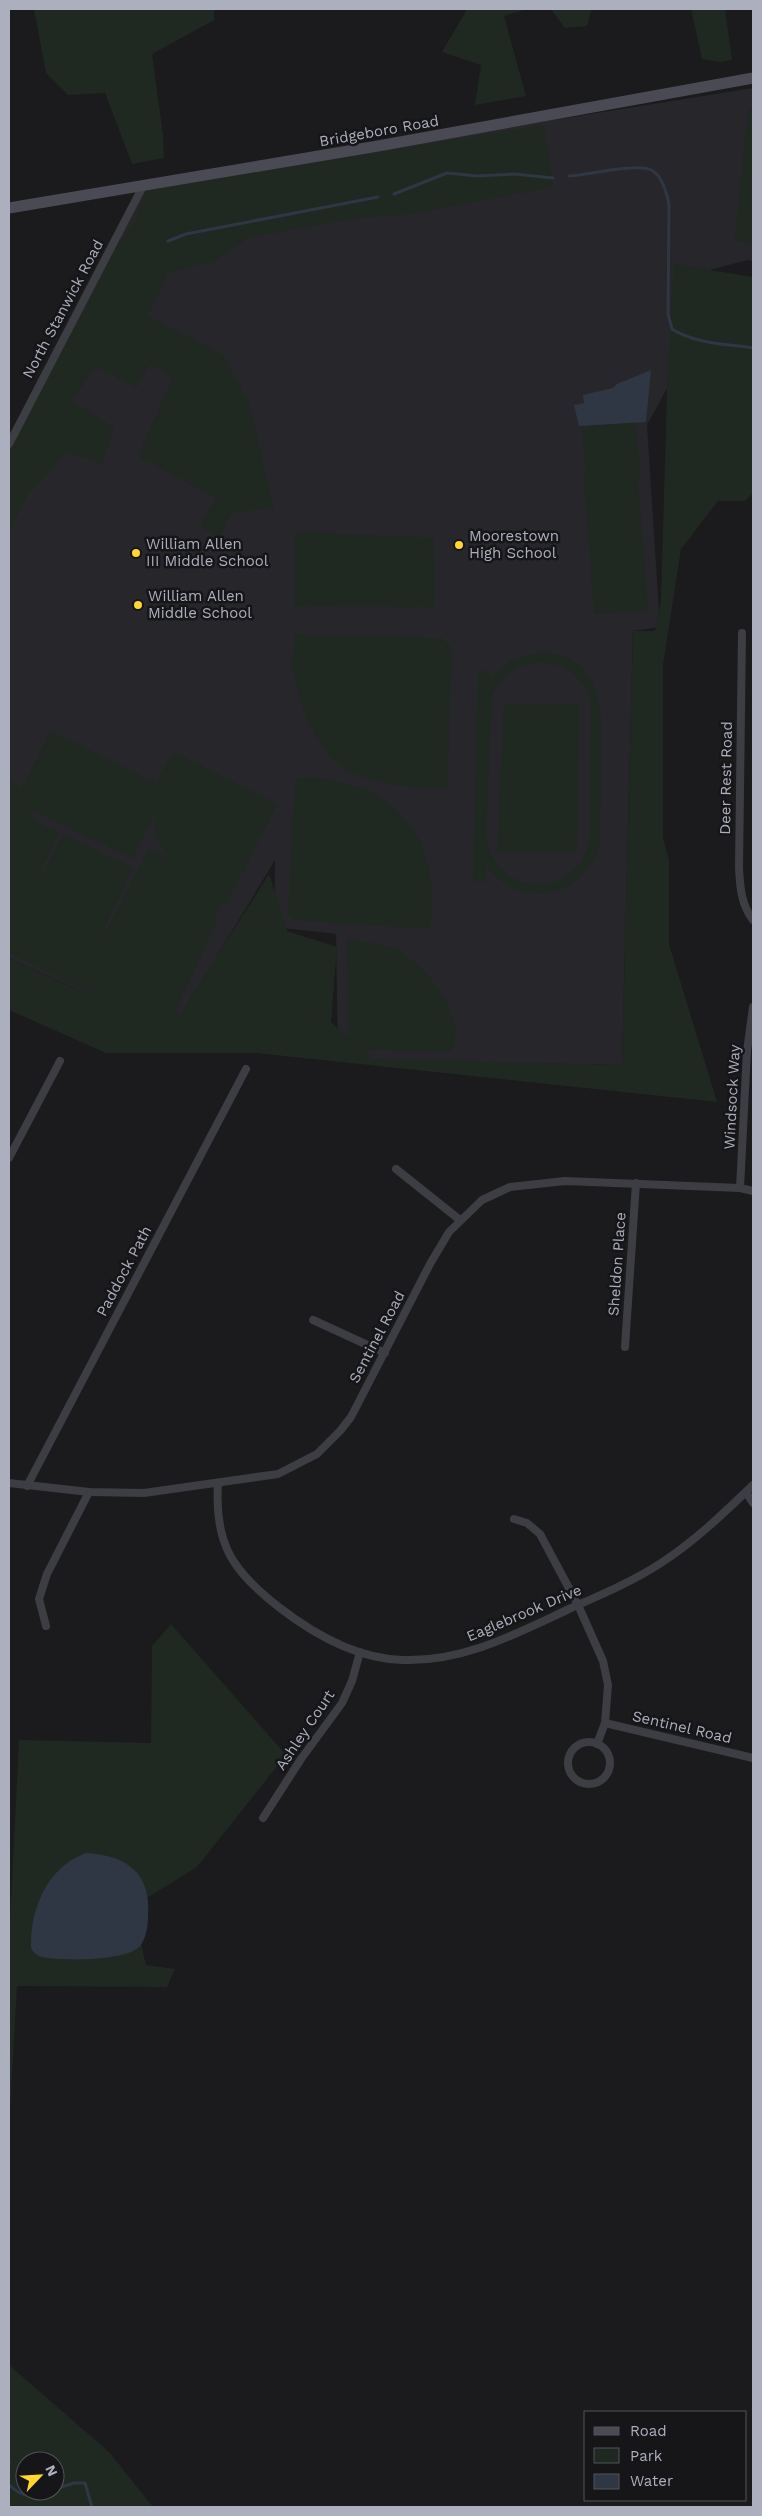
<svg xmlns="http://www.w3.org/2000/svg" width="762" height="2516" font-family="'Work Sans',sans-serif">
	<style>
		.built { fill: #27262a }
		.green { fill: #1f2922; fill-rule: evenodd }
		.water { fill: #2e3743 }
		.lines { fill: none; stroke-linecap: round; stroke-linejoin: round }
		.stream { stroke: #2e3743; stroke-width: 3 }
		.street { stroke: #3d3d44; stroke-width: 8 }
		.secondary { stroke: #494a53; stroke-width: 11 }
		.poi-dot { fill: #ffd730; stroke: #161518; stroke-width: 2 }
		.labels { text-anchor: middle; dominant-baseline: central; stroke-width: 5; stroke-linejoin: round; paint-order: stroke }
		.street-label { font-size: 15px; fill: #acafbe; stroke: #161518 }
		.poi-label { font-size: 15px; fill: #acafbe; stroke: #161518; text-anchor: start }
	</style>
	<rect width="100%" height="100%" fill="#1b1a1d"/>
	<path class="built" d="M753,88V261L748,260L675,279L670,383L647,425L660,627L633,631L622,1065L338,1060L336,934L274,927L275,860L176,1024L81,991L9,958V443L143,186Z"/>
	<g class="green">
		<path d="M34,9H214V20L152,54L163,135L164,158L132,164L105,93L68,95L46,73Z"/>
		<path d="M467,9H527L504,16L526,96L475,105L481,65L442,52Z"/>
		<path d="M551,9H592L587,26L565,28Z"/>
		<path d="M691,9H725L732,60L721,62L702,59Z"/>
		<path d="M748,108H753V243L735,241Z"/>
		<path d="M544,125L553,187L411,214L359,218L250,237L213,262L168,273L147,316L222,354L249,404L274,508L231,513L220,537L200,526L216,498L138,456L173,378L150,364L136,388L95,366L72,401L114,428L102,464L68,452L27,495L9,531V444L88,287L135,221L146,190Z"/>
		<path d="M674,264L753,277V493L745,501H718L681,549L663,665V838L669,860V944L717,1102L256,1053H106L9,1010V958L74,988L106,995L76,986L9,953V777L22,789L50,731L158,784L161,773L174,752L277,804L226,904L222,903L214,920L216,922L175,1013L180,1014L269,874L287,931L337,947L331,1022L349,1038L347,938L397,949L425,971L444,997L456,1026L453,1051L363,1050L372,1059L622,1065L633,631H655L661,601L667,390ZM30,809L132,858L155,814V834L167,857L149,848L107,930L98,942L133,868L63,834L43,874V866L59,833L34,821Z"/>
		<path d="M635,422L641,474L638,483L648,611L594,614L584,479L586,473L582,427Z"/>
		<path d="M295,532L434,538L435,607L294,606Z"/>
		<path d="M295,635L442,638L452,649L447,789C414,787 379,787 349,771C318,756 297,702 293,669C292,658 294,646 295,635Z"/>
		<path d="M538,653C606,653 602,712 601,761C601,787 600,812 600,838C593,897 519,913 486,865L485,883H473L478,671H490V679L511,660ZM541,662C564,663 584,678 591,700L590,833C586,901 491,902 486,832L492,698C499,676 517,663 541,662Z"/>
		<path d="M579,704L577,852L497,851L504,705Z"/>
		<path d="M314,777C331,781 350,783 366,790C422,815 439,872 430,929L293,920L288,913L295,780Z"/>
		<path d="M171,1624L286,1755L197,1867L142,1901L139,1935L146,1965L175,1969L167,1987L17,1986L9,2129V1942L19,1740L151,1743L152,1646Z"/>
		<path d="M9,2365L109,2452L153,2507H9ZM25,2461H55V2491H25Z"/>
	</g>
	<g class="water">
		<path d="M651,370L646,422L579,426L574,405L584,403L583,395L613,388L617,384Z"/>
		<path d="M86,1853C126,1855 152,1873 148,1917C148,1926 146,1939 140,1946C129,1961 56,1962 39,1956C35,1954 33,1952 31,1948C30,1909 47,1867 86,1853Z"/>
	</g>
	<g class="lines">
		<g class="stream">
			<path d="M569,176C587,175 640,162 653,171C663,178 667,194 669,205L668,314L672,329C695,344 728,344 753,348"/>
			<path d="M394,194L447,173L477,176L515,174L553,178"/>
			<path d="M168,241L186,234L378,197"/>
			<path d="M9,2461V2463"/>
			<path d="M9,2485C23,2498 33,2498 50,2491"/>
			<path d="M55,2489L74,2483H85L92,2507"/>
		</g>
		<g class="street">
			<path d="M9,444L143,186"/>
			<path d="M742,633L739,868C740,886 741,905 753,920"/>
			<path d="M9,1158L60,1061"/>
			<path d="M396,1169L460,1220"/>
			<path d="M740,1188L747,1051L753,1007"/>
			<path d="M313,1320L385,1353"/>
			<path d="M625,1347L636,1183"/>
			<path d="M9,1483L89,1492L144,1493L278,1474L317,1454L340,1431L351,1417L430,1264L449,1232L482,1200L510,1187L565,1181L740,1188L753,1191"/>
			<path d="M218,1484C214,1544 233,1572 280,1608C315,1635 357,1659 403,1660C463,1662 513,1635 567,1610C598,1596 632,1582 661,1563C695,1541 724,1513 753,1485"/>
			<path d="M27,1486L246,1069"/>
			<path d="M746,1492L753,1503"/>
			<path d="M514,1519L527,1523L540,1534L578,1605L603,1661L608,1685L605,1723L597,1744"/>
			<path d="M46,1626L39,1599L47,1574L89,1492"/>
			<path d="M605,1723L753,1758"/>
			<circle cx="589" cy="1763" r="21"/>
			<path d="M263,1818L301,1759L342,1703L352,1681L360,1652"/>
		</g>
		<path class="secondary" d="M9,208L378,146L753,78"/>
	</g>
	<g class="poi-dot">
		<circle cx="459" cy="545" r="5"/>
		<circle cx="136" cy="553" r="5"/>
		<circle cx="138" cy="605" r="5"/>
	</g>
	<g class="labels">
		<g class="street-label">
			<text transform="translate(379 131) rotate(-10)">Bridgeboro Road</text>
			<text transform="translate(63 309) rotate(-62)">North Stanwick Road</text>
			<text transform="translate(726 778) rotate(-89)">Deer Rest Road</text>
			<text transform="translate(732 1097) rotate(-87)">Windsock Way</text>
			<text transform="translate(617 1264) rotate(-86)">Sheldon Place</text>
			<text transform="translate(124 1271) rotate(-62)">Paddock Path</text>
			<text transform="translate(377 1337) rotate(-62)">Sentinel Road</text>
			<text transform="translate(524 1613) rotate(-23)">Eaglebrook Drive</text>
			<text transform="translate(682 1727) rotate(13)">Sentinel Road</text>
			<text transform="translate(305 1730) rotate(-56)">Ashley Court</text>
		</g>
		<g class="poi-label">
			<text x="469" y="536">Moorestown<tspan x="469" dy="17">High School</tspan></text>
			<text x="146" y="544">William Allen<tspan x="146" dy="17">III Middle School</tspan></text>
			<text x="148" y="596">William Allen<tspan x="148" dy="17">Middle School</tspan></text>
		</g>
	</g>
	<rect width="762" height="2516" fill="none" stroke="#acafbe" stroke-width="20"/>
	<rect x="584" y="2411" width="162" height="90" fill="#161518" stroke="#52535a"/>
	<rect x="594" y="2427" width="25" height="8" fill="#494a53" stroke="#52535a"/>
	<text x="630" y="2436" font-size="15" fill="#acafbe">Road</text>
	<rect x="594" y="2448" width="25" height="15" fill="#1f2922" stroke="#52535a"/>
	<text x="630" y="2461" font-size="15" fill="#acafbe">Park</text>
	<rect x="594" y="2474" width="25" height="15" fill="#2e3743" stroke="#52535a"/>
	<text x="630" y="2486" font-size="15" fill="#acafbe">Water</text>
	<g transform="translate(40 2476) rotate(65)"><circle r="24" fill="#161518" stroke="#52535a"/>
	<path d="M0-4L9 19L0 12L-9 19Z" fill="#ffd730"/>
	<text y="-8" font-size="14" font-weight="bold" text-anchor="middle" fill="#acafbe">N</text>
	</g>
</svg>
